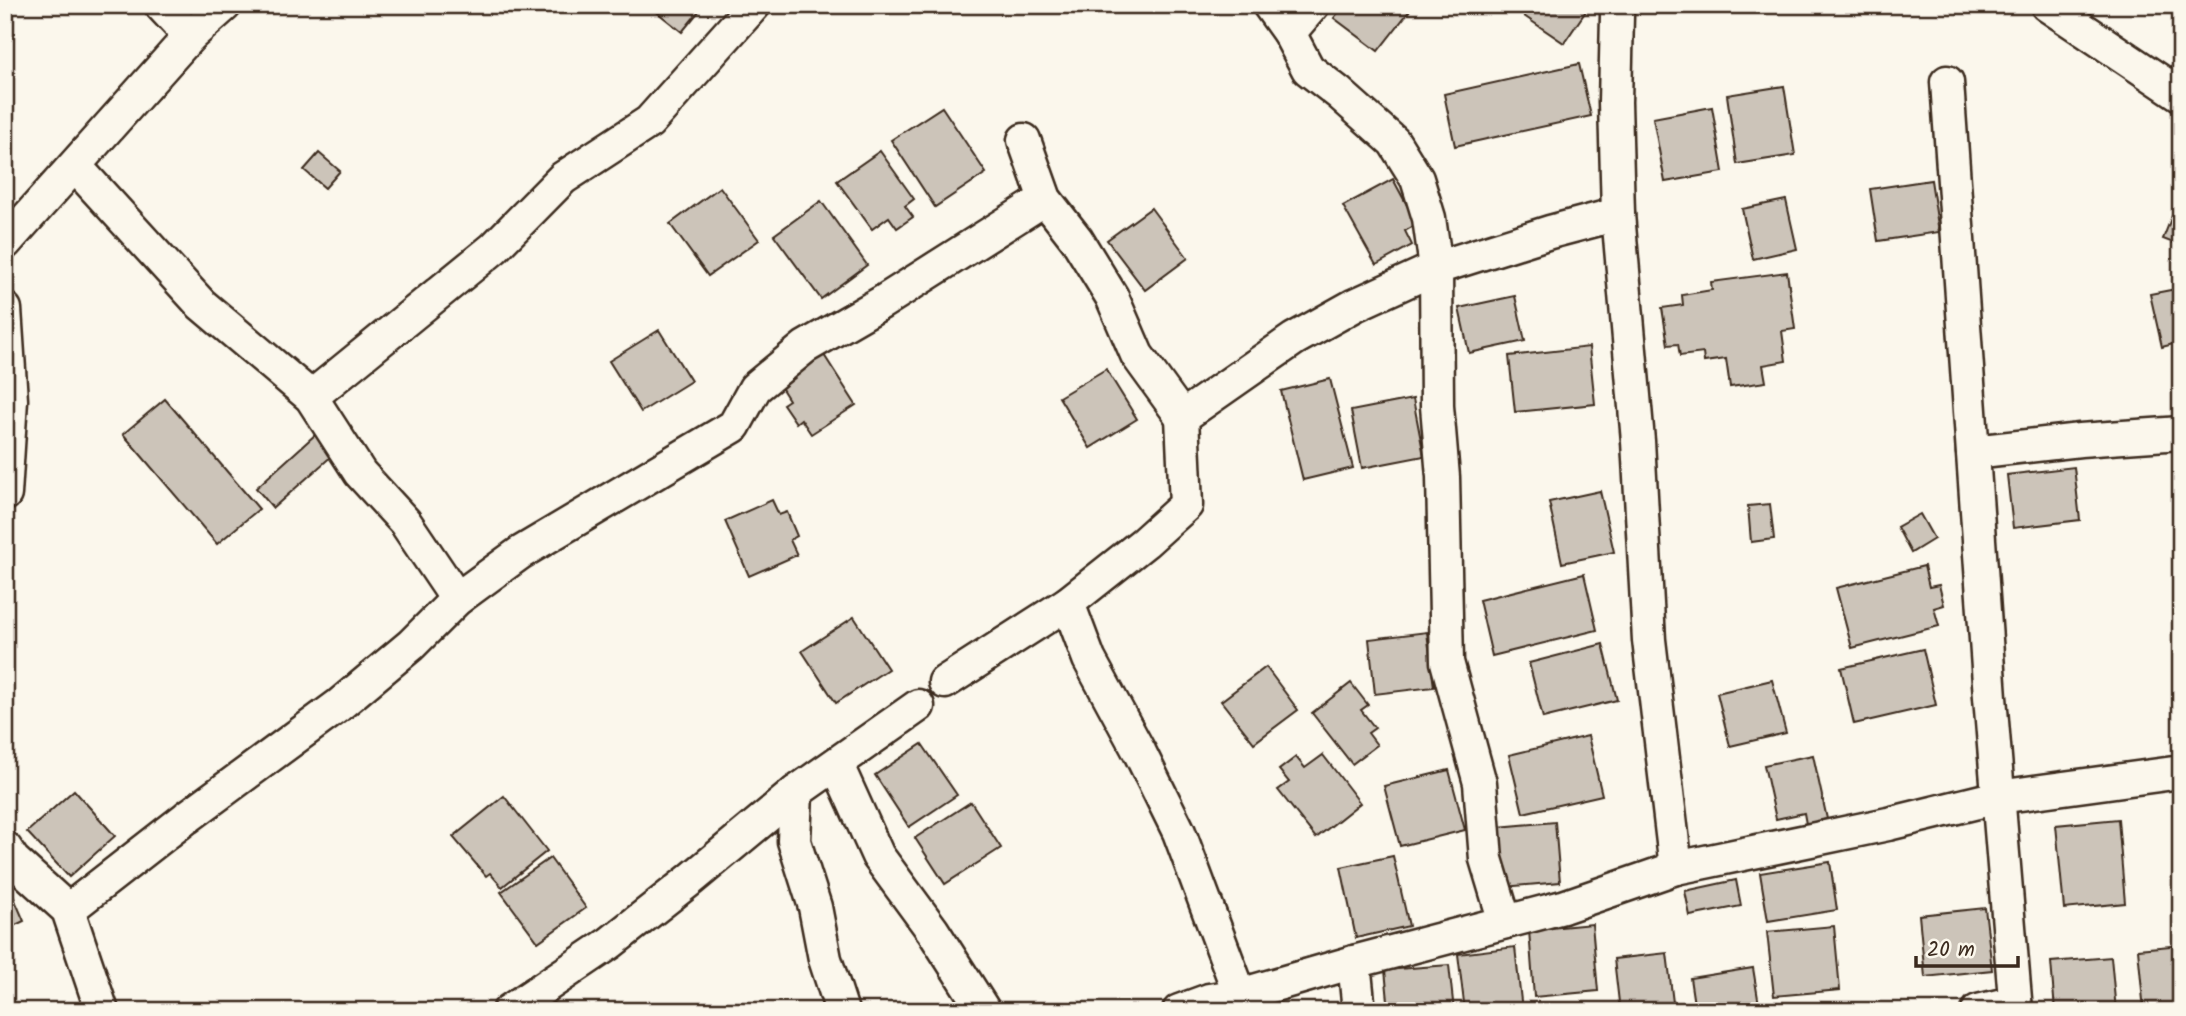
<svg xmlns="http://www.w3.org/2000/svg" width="2186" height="1016" font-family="Kalam,sans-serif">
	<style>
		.building { fill: #ccc4b9; stroke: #3b2a1e; stroke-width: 2 }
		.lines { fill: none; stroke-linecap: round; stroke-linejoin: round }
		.street-casing { stroke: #3b2a1e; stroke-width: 37 }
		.street { stroke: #fbf7ec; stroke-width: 32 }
	</style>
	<rect width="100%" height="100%" fill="#fbf7ec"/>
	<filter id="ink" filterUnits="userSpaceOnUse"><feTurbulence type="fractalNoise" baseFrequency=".0143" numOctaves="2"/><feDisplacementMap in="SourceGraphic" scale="14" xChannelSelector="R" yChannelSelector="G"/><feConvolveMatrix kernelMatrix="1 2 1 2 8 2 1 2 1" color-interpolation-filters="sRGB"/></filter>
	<g filter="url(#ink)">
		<g class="building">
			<path d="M648,5H704L682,32Z"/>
			<path d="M1344,5H1414L1378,51L1334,18Z"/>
			<path d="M1530,5H1590L1564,43L1524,16Z"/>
			<path d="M1579,64L1591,116L1455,146L1444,94Z"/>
			<path d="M1784,86L1795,155L1737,164L1727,95Z"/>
			<path d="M942,107L986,173L935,207L891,140Z"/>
			<path d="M1712,107L1723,172L1665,182L1653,118Z"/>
			<path d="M880,151L914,199L905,206L913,217L897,228L889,217L872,229L837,181Z"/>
			<path d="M319,153L340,171L325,188L304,170Z"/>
			<path d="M1393,179L1417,224L1405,231L1412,245L1376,265L1343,206Z"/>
			<path d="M1931,180L1939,232L1878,241L1870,189Z"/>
			<path d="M720,187L759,240L708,276L670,224Z"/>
			<path d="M2181,193V246L2163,239Z"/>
			<path d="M1786,200L1797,249L1753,259L1742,209Z"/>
			<path d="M821,201L867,265L821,299L774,235Z"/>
			<path d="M1151,208L1188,258L1145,290L1107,240Z"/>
			<path d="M1787,272L1795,329L1782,331L1786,361L1763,365L1766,382L1730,387L1726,359L1704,362L1703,353L1680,356L1678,344L1668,345L1662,308L1683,305L1682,295L1712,290L1711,282Z"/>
			<path d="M2181,288V342L2162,347L2150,294Z"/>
			<path d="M1515,296L1525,341L1469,353L1459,308Z"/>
			<path d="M659,330L691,381L641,412L609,361Z"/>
			<path d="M1589,347L1595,404L1515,412L1509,356Z"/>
			<path d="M824,355L856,405L811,434L801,419L796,423L783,404L789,400L779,384Z"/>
			<path d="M1106,369L1137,419L1090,448L1059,397Z"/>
			<path d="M1330,379L1353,468L1303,480L1281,391Z"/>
			<path d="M165,399L259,509L217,544L123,434Z"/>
			<path d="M1413,399L1424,456L1362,468L1351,411Z"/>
			<path d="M316,434L334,454L273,508L256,488Z"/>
			<path d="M2074,467L2080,520L2013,528L2007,475Z"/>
			<path d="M1600,491L1614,552L1562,563L1549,502Z"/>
			<path d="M772,500L779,515L787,512L797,536L790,540L797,555L749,576L725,521Z"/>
			<path d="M1770,504L1774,539L1751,542L1748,506Z"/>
			<path d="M1920,514L1934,539L1911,553L1897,527Z"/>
			<path d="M1924,566L1929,587L1939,585L1944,605L1934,608L1939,626L1852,648L1836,588Z"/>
			<path d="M1584,574L1597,630L1492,656L1479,600Z"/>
			<path d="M854,617L888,669L836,703L802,651Z"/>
			<path d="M1427,632L1434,687L1375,694L1369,639Z"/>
			<path d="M1603,644L1617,700L1543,718L1529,663Z"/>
			<path d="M1923,649L1936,705L1854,724L1841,668Z"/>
			<path d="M2181,664V730L2174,665Z"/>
			<path d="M1266,667L1298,710L1254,743L1221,701Z"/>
			<path d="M1772,680L1786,733L1730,746L1717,693Z"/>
			<path d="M1351,683L1368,705L1361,710L1375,728L1368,733L1377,745L1352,764L1312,713Z"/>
			<path d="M1588,736L1602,795L1523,813L1509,755Z"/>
			<path d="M922,744L957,795L909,827L875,775Z"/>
			<path d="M1323,755L1360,803L1316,838L1278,790L1289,782L1279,770L1296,757L1305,768Z"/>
			<path d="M1813,755L1827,819L1806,824L1804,813L1776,819L1764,765Z"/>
			<path d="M1449,770L1465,830L1400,846L1384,786Z"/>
			<path d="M74,790L115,836L69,877L27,832Z"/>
			<path d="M504,796L547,851L502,887L490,873L486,876L453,837Z"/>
			<path d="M971,802L1001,848L945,884L915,838Z"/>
			<path d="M2118,819L2125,903L2064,909L2056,825Z"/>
			<path d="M1555,822L1560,882L1504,887L1498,827Z"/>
			<path d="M1393,856L1409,926L1356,938L1341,867Z"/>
			<path d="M550,858L586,908L538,942L501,892Z"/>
			<path d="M1830,862L1837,910L1768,921L1760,873Z"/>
			<path d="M5,877L24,921L5,930Z"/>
			<path d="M1736,880L1741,906L1690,916L1685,891Z"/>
			<path d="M1985,908L1992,970L1925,977L1919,915Z"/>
			<path d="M1592,924L1598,991L1534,997L1529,930Z"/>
			<path d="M1834,926L1840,990L1774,996L1767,932Z"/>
			<path d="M2181,945V1011H2144L2138,949Z"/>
			<path d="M1515,947L1522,1010L1465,1011L1458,954Z"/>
			<path d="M1667,953L1674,1011H1620L1614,959Z"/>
			<path d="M2111,957L2116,1011H2055L2051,962Z"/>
			<path d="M1449,965L1454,1011H1389L1385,970Z"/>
			<path d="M1753,968L1760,1011H1695L1690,978Z"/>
		</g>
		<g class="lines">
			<defs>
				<g id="street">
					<path d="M161,5L190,36"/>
					<path d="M1269,5L1289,33L1308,69L1339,93L1394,142L1417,179L1429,218L1436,268L1437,406L1443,477L1447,662L1480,783L1486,859L1505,922"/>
					<path d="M1616,5L1617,15L1615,102L1618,214L1638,441L1649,640L1676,868"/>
					<path d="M2047,5L2181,95"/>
					<path d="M1289,33L1313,5"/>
					<path d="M1947,82L1990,697L2016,1011"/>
					<path d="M1024,140L1045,199L1077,240L1112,297L1137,355L1182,417"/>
					<path d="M76,167L201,304L311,397L360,473L405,522L457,599"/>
					<path d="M5,243L190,36L225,5"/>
					<path d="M5,309L11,400L5,494"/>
					<path d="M311,397L494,248L563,178L649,122L754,5"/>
					<path d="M1973,452L2080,440L2181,433"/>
					<path d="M1068,603L1089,659L1140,753L1179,832L1240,995"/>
					<path d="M945,682L1068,603L1145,542L1186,505L1182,417L1294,339L1355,305L1436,268L1550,232L1618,214"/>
					<path d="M837,765L878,856L933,931L984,1011"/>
					<path d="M796,792L794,841L815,907L825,959L842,1011"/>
					<path d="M5,848L13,860L68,910L102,1011"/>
					<path d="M68,910L186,818L338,706L411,645L457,599L520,553L734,426L755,388L805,347L881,303L1045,199"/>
					<path d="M1354,962L1359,1011"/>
					<path d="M509,1011L610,943L690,880L796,792L918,706"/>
					<path d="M1179,1011L1209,1000L1240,995L1354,962L1563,907L1676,868L1888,824L1998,797L2181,772"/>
					<path d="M1978,1011L2015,1002"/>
				</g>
			</defs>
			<use href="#street" class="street-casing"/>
			<use href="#street" class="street"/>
		</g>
	</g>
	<rect width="2186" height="1016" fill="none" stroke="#fbf7ec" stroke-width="28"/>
	<rect x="14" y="14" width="2158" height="988" fill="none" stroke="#3b2a1e" stroke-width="2.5" filter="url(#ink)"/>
	<path d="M1916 956v10h102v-10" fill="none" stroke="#3b2a1e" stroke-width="3.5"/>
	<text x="1927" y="956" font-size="21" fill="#3b2a1e" stroke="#fbf7ec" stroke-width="5" paint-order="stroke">20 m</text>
</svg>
